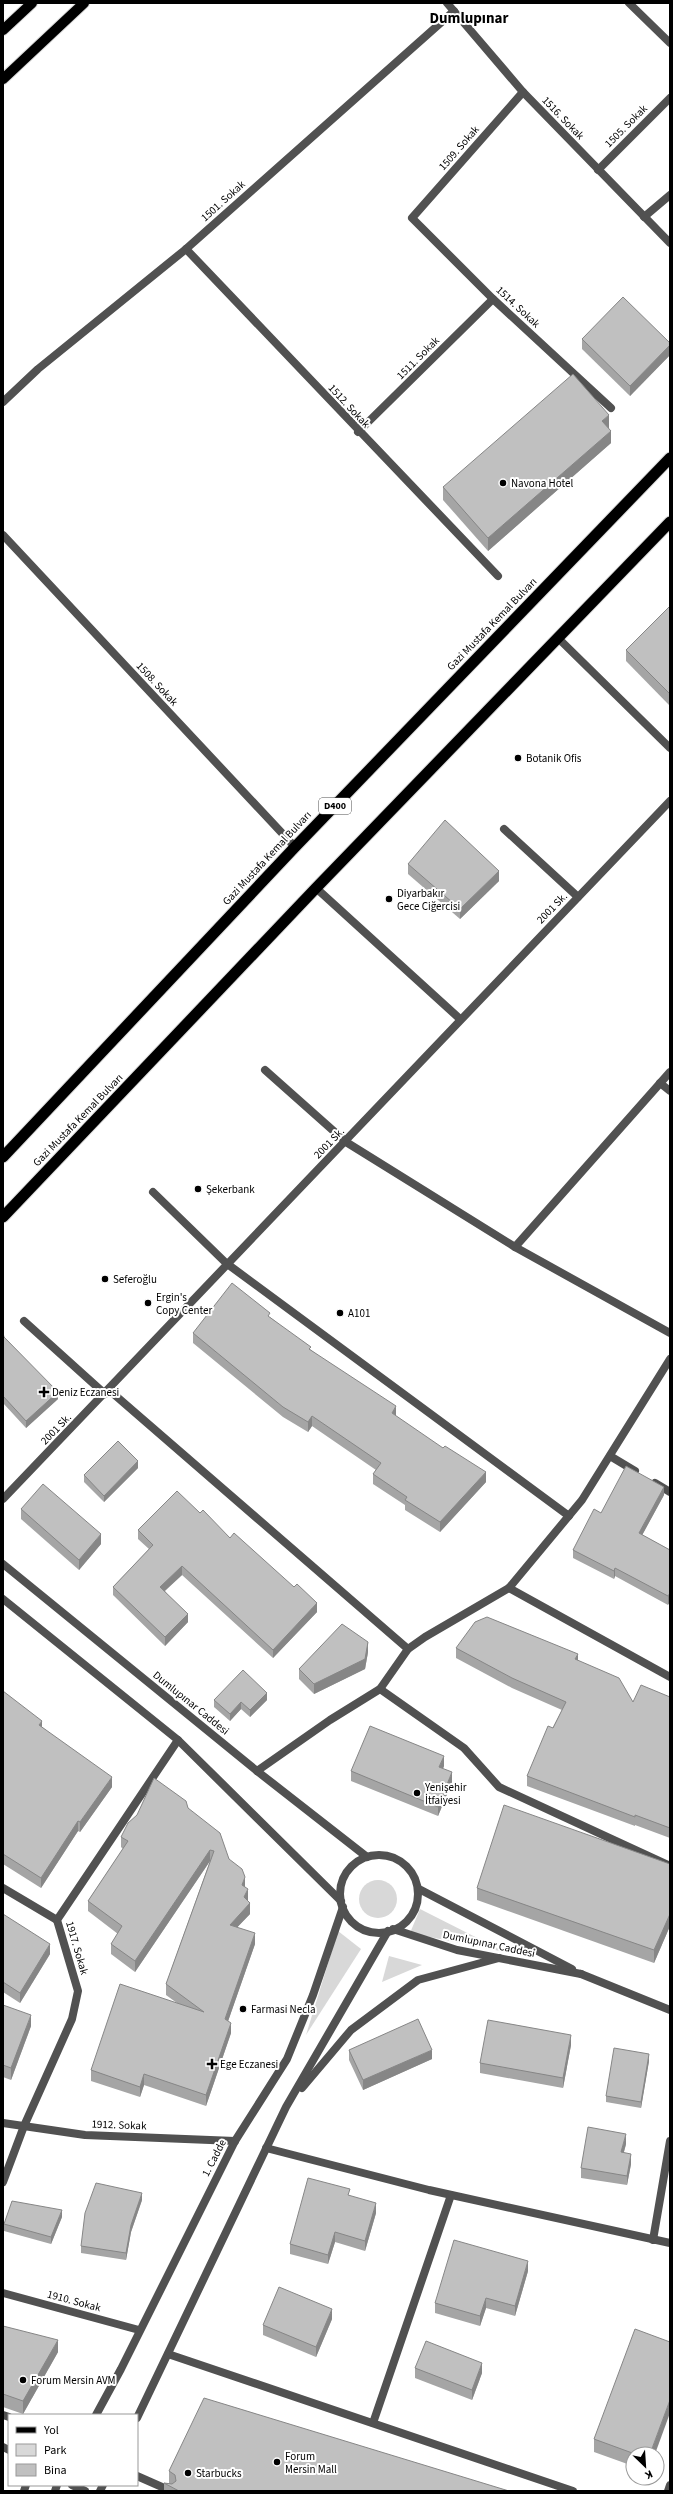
<svg xmlns="http://www.w3.org/2000/svg" width="673" height="2494" font-family="'Source Sans 3',sans-serif">
	<style>
		.green { fill: #d8d8d8 }
		.lines { fill: none; stroke-linecap: round; stroke-linejoin: round }
		.primary-casing { stroke: #dbdbdb; stroke-width: 12 }
		.trunk-casing { stroke: #dbdbdb; stroke-width: 13 }
		.pedestrian { stroke: #515151; stroke-width: 8 }
		.minor { stroke: #515151; stroke-width: 8 }
		.tertiary { stroke: #515151; stroke-width: 8 }
		.primary { stroke: #000; stroke-width: 10 }
		.trunk { stroke: #000; stroke-width: 11 }
		.wall { fill: #a5a5a5 }
		.shaded-wall { fill: #868686 }
		.building { fill: #c0c0c0; stroke: #868686 }
		.poi-dot { fill: #000; stroke: #fff; stroke-width: 1.5 }
		.labels { text-anchor: middle; dominant-baseline: central; stroke-width: 4; stroke-linejoin: round; paint-order: stroke }
		.shield { fill: #fff; stroke: #4c4c4c; stroke-width: 1 }
		.shield-label { font-size: 10px; font-weight: bold; fill: #000 }
		.street-label { font-size: 11px; fill: #000; stroke: #fff }
		.poi-label { font-size: 11px; fill: #000; stroke: #fff; text-anchor: start }
		.district-label { font-size: 15px; font-weight: bold; fill: #000; stroke: #fff }
	</style>
	<rect width="100%" height="100%" fill="#fff"/>
	<g class="green">
		<circle cx="378" cy="1899" r="19"/>
		<path d="M420,1909L505,1952L410,1933Z"/>
		<path d="M338,1931L361,1949L306,2035Z"/>
		<path d="M389,1956L422,1965L382,1982Z"/>
	</g>
	<g class="lines">
		<defs>
			<g id="primary">
				<path d="M3,30L32,3"/>
				<path d="M3,79L84,3"/>
			</g>
			<g id="trunk">
				<path d="M3,1157L295,847L670,458"/>
				<path d="M3,1217L316,888L670,522"/>
			</g>
		</defs>
		<use href="#primary" class="primary-casing"/>
		<use href="#trunk" class="trunk-casing"/>
		<g class="pedestrian">
			<path d="M3,2415L9,2417"/>
			<path d="M3,2447L9,2450"/>
			<path d="M137,2476L171,2491"/>
			<path d="M72,2485L85,2491"/>
			<path d="M24,2491L26,2485"/>
		</g>
		<g class="minor">
			<path d="M447,3L523,92L670,243"/>
			<path d="M629,3L670,43"/>
			<path d="M523,92L412,218L493,299L611,408"/>
			<path d="M598,170L670,98"/>
			<path d="M644,217L670,195"/>
			<path d="M186,249L498,576"/>
			<path d="M3,402L38,369L186,249L454,11"/>
			<path d="M358,432L493,299"/>
			<path d="M3,535L295,847"/>
			<path d="M558,638L670,748"/>
			<path d="M504,829L578,897"/>
			<path d="M316,888L460,1019"/>
			<path d="M265,1070L346,1142L515,1247L670,1333"/>
			<path d="M660,1083L670,1091"/>
			<path d="M153,1192L226,1263L569,1516"/>
			<path d="M515,1247L670,1072"/>
			<path d="M24,1321L105,1394"/>
			<path d="M109,1390L408,1649"/>
			<path d="M610,1456L635,1471"/>
			<path d="M655,1483L670,1492"/>
			<path d="M3,1499L670,801"/>
			<path d="M509,1588L670,1677"/>
			<path d="M380,1689L464,1748L499,1787L670,1866"/>
			<path d="M257,1771L330,1720L380,1689L408,1649L425,1637L509,1588L582,1500L670,1359"/>
			<path d="M3,1888L57,1920"/>
			<path d="M581,1974L670,2010"/>
			<path d="M3,2123L85,2135L235,2141"/>
			<path d="M266,2148L429,2190L670,2243"/>
			<path d="M3,2182L24,2126L72,2019L78,1991L57,1920L178,1740"/>
			<path d="M653,2240L670,2141"/>
			<path d="M3,2293L139,2330"/>
			<path d="M168,2354L573,2491"/>
			<path d="M373,2423L451,2195"/>
			<path d="M668,2491L670,2485"/>
		</g>
		<g class="tertiary">
			<path d="M3,1564L257,1771L367,1857"/>
			<path d="M3,1599L178,1740L341,1901"/>
			<circle cx="379" cy="1894" r="39"/>
			<path d="M419,1889L572,1969"/>
			<path d="M393,1929L457,1950L581,1974"/>
			<path d="M302,2088L351,2030L418,1980L499,1958"/>
			<path d="M96,2415L121,2369L235,2141L287,2059L313,1995L343,1907"/>
			<path d="M137,2418L286,2107L388,1931"/>
			<path d="M55,2491L57,2485"/>
			<path d="M100,2491L103,2485"/>
		</g>
		<use href="#primary" class="primary"/>
		<use href="#trunk" class="trunk"/>
	</g>
	<g class="wall">
		<path d="M582,339L670,343V355L630,396L582,349Z"/>
		<path d="M609,428L611,443L488,551L443,500V487Z"/>
		<path d="M670,606V706L626,661V650Z"/>
		<path d="M408,864L499,881L460,919L408,874Z"/>
		<path d="M270,1317L311,1350L396,1416L486,1482L440,1532L405,1510V1505L373,1484V1474L376,1470L312,1426L308,1432L283,1417L193,1343V1333Z"/>
		<path d="M3,1332L5,1338L58,1399L26,1428L3,1403Z"/>
		<path d="M138,1468L104,1502L84,1482V1475Z"/>
		<path d="M664,1495L642,1535L670,1550L668,1605L615,1576L614,1579L573,1558V1550L601,1513Z"/>
		<path d="M21,1509L101,1544L79,1570L21,1519Z"/>
		<path d="M200,1513L317,1612L273,1658L182,1575L165,1591L188,1622L165,1646L113,1595V1587L149,1549L138,1539V1530Z"/>
		<path d="M456,1648L578,1660L633,1702L670,1697V1838L635,1825V1826L527,1786V1776L562,1710L512,1688L456,1658Z"/>
		<path d="M368,1652L365,1669L314,1694L299,1679V1669Z"/>
		<path d="M3,1691L42,1727L112,1787L80,1832L78,1831L41,1888L3,1864Z"/>
		<path d="M214,1700H267L250,1717L241,1709L230,1721L214,1707Z"/>
		<path d="M444,1766L443,1769L452,1782L438,1816L351,1781V1771Z"/>
		<path d="M188,1808L229,1859L245,1886L248,1900V1901L250,1914L237,1927L255,1944L228,2021L231,2033L206,2106L144,2085L140,2097L91,2081V2070L177,2003L166,1995V1984L210,1861L135,1972L111,1954V1944L118,1934L88,1911V1901L123,1849L121,1847V1837Z"/>
		<path d="M670,1864V1926L654,1963L477,1900V1888Z"/>
		<path d="M3,1914L50,1954L20,2003L3,1992Z"/>
		<path d="M3,2005L31,2026L11,2080L3,2077Z"/>
		<path d="M571,2045L563,2088L480,2073V2063Z"/>
		<path d="M349,2050L432,2059L363,2090L349,2060Z"/>
		<path d="M649,2061L641,2108L606,2102V2096Z"/>
		<path d="M626,2144L624,2152L631,2164L627,2185L581,2178V2168Z"/>
		<path d="M350,2196L376,2213L365,2251L335,2242L328,2264L290,2254V2244Z"/>
		<path d="M142,2200L131,2232L126,2260L81,2253V2246Z"/>
		<path d="M62,2217L51,2244L4,2231V2224Z"/>
		<path d="M528,2271L515,2316L486,2308L480,2326L435,2313V2303Z"/>
		<path d="M332,2319L316,2357L263,2335V2325Z"/>
		<path d="M3,2326L58,2352L23,2414L3,2407Z"/>
		<path d="M415,2368L482,2373L472,2400L415,2378Z"/>
		<path d="M594,2439L655,2454H633V2466L594,2452Z"/>
		<path d="M169,2471L509,2491H164V2483H169Z"/>
	</g>
	<g class="shaded-wall">
		<path d="M670,345V355L630,396V386Z"/>
		<path d="M609,415V428L602,434V421Z"/>
		<path d="M611,431V443L488,551V538Z"/>
		<path d="M499,871V881L460,919V909Z"/>
		<path d="M58,1392V1399L26,1428V1421Z"/>
		<path d="M396,1406V1416L392,1413Z"/>
		<path d="M312,1416V1426L308,1432V1422Z"/>
		<path d="M138,1461V1468L104,1502V1496Z"/>
		<path d="M486,1472V1482L440,1532V1522Z"/>
		<path d="M664,1487V1495L639,1541V1533Z"/>
		<path d="M101,1534V1544L79,1570V1560Z"/>
		<path d="M182,1566V1575L160,1595V1587Z"/>
		<path d="M615,1568V1576L614,1579V1571Z"/>
		<path d="M670,1593V1602L668,1605V1596Z"/>
		<path d="M317,1603V1612L273,1658V1650Z"/>
		<path d="M188,1614V1622L165,1646V1637Z"/>
		<path d="M368,1642V1652L365,1669L314,1694V1684Z"/>
		<path d="M578,1654V1664L575,1659Z"/>
		<path d="M267,1693V1700L250,1717V1710Z"/>
		<path d="M241,1702V1709L230,1721V1714Z"/>
		<path d="M42,1721V1731L39,1725Z"/>
		<path d="M444,1756V1766L439,1777V1767Z"/>
		<path d="M452,1772V1782L438,1816V1807Z"/>
		<path d="M112,1777V1787L80,1832V1822Z"/>
		<path d="M78,1821V1831L41,1888V1878Z"/>
		<path d="M210,1850V1861L135,1972V1961Z"/>
		<path d="M245,1877V1888L242,1885Z"/>
		<path d="M248,1889V1900L244,1907V1897Z"/>
		<path d="M250,1903V1914L230,1935V1925Z"/>
		<path d="M670,1914V1926L654,1963V1950Z"/>
		<path d="M255,1933V1944L225,2030V2019Z"/>
		<path d="M50,1944V1954L20,2003V1993Z"/>
		<path d="M31,2015V2026L11,2080V2068Z"/>
		<path d="M231,2023V2033L206,2106V2095Z"/>
		<path d="M571,2035V2045L563,2088V2078Z"/>
		<path d="M432,2050V2059L363,2090V2080Z"/>
		<path d="M649,2054V2061L641,2108V2102Z"/>
		<path d="M144,2074V2085L140,2097V2087Z"/>
		<path d="M626,2134V2144L621,2162V2152Z"/>
		<path d="M631,2154V2164L627,2185V2176Z"/>
		<path d="M142,2193V2200L131,2232L126,2260V2253L131,2225Z"/>
		<path d="M376,2203V2213L365,2251V2241Z"/>
		<path d="M62,2210V2217L51,2244V2237Z"/>
		<path d="M335,2232V2242L328,2264V2255Z"/>
		<path d="M528,2261V2271L515,2316V2306Z"/>
		<path d="M486,2298V2308L480,2326V2316Z"/>
		<path d="M332,2309V2319L316,2357V2347Z"/>
		<path d="M58,2340V2352L23,2414V2401Z"/>
		<path d="M482,2363V2373L472,2400V2390Z"/>
		<path d="M670,2400V2413L655,2454H650Z"/>
	</g>
	<g class="building">
		<path d="M623,297L670,343V345L630,386L582,339Z"/>
		<path d="M573,374L609,415L602,421L611,431L488,538L443,487Z"/>
		<path d="M670,606V694L626,650Z"/>
		<path d="M445,820L499,871L460,909L408,864Z"/>
		<path d="M232,1283L270,1313L268,1316L311,1347L309,1349L396,1406L392,1413L443,1448L445,1446L486,1472L440,1522L405,1500L407,1497L373,1474L381,1463L312,1416L308,1422L283,1407L193,1333Z"/>
		<path d="M3,1336L58,1392L26,1421L3,1396Z"/>
		<path d="M118,1441L138,1461L104,1496L84,1475Z"/>
		<path d="M626,1466L664,1487L639,1533L670,1550V1593L668,1596L615,1568L614,1571L573,1550L594,1509L601,1513Z"/>
		<path d="M43,1484L101,1534L79,1560L21,1509Z"/>
		<path d="M177,1491L200,1513L203,1510L230,1538L234,1533L294,1587L297,1584L317,1603L273,1650L182,1566L160,1587L188,1614L165,1637L113,1587L153,1545L138,1530Z"/>
		<path d="M487,1617L578,1654L575,1659L619,1678L633,1702L641,1685L670,1697V1828L635,1815V1817L527,1776L548,1726L553,1728L566,1702L512,1678L456,1648L475,1622Z"/>
		<path d="M342,1624L368,1642L365,1659L314,1684L299,1669Z"/>
		<path d="M243,1670L267,1693L250,1710L241,1702L230,1714L214,1700Z"/>
		<path d="M3,1691L42,1721L39,1725L112,1777L80,1822L78,1821L41,1878L3,1854Z"/>
		<path d="M370,1726L444,1756L439,1767L452,1772L438,1807L351,1771Z"/>
		<path d="M154,1778L186,1801L188,1808L220,1833L229,1859L242,1869L245,1877L242,1885L248,1889L244,1897L250,1903L230,1925L255,1933L225,2019L231,2023L206,2095L144,2074L140,2087L91,2070L120,1984L204,2012L166,1984L214,1851L210,1850L135,1961L111,1944L122,1926L88,1901L128,1841L121,1837L128,1823L137,1815Z"/>
		<path d="M504,1805L670,1864V1914L654,1950L477,1888Z"/>
		<path d="M3,1914L50,1944L20,1993L3,1982Z"/>
		<path d="M3,2005L31,2015L11,2068L3,2065Z"/>
		<path d="M418,2019L432,2050L363,2080L349,2050Z"/>
		<path d="M488,2020L571,2035L563,2078L480,2063Z"/>
		<path d="M614,2048L649,2054L641,2102L606,2096Z"/>
		<path d="M588,2127L626,2134L621,2152L631,2154L627,2176L581,2168Z"/>
		<path d="M308,2178L350,2189L348,2195L376,2203L365,2241L335,2232L328,2255L290,2244Z"/>
		<path d="M96,2183L142,2193L131,2225L126,2253L81,2246L85,2213Z"/>
		<path d="M12,2201L62,2210L51,2237L4,2224Z"/>
		<path d="M454,2240L528,2261L515,2306L486,2298L480,2316L435,2303Z"/>
		<path d="M279,2287L332,2309L316,2347L263,2325Z"/>
		<path d="M3,2326L58,2340L23,2401L3,2394Z"/>
		<path d="M635,2329L670,2342V2400L650,2454H635L594,2439Z"/>
		<path d="M426,2341L482,2363L472,2390L415,2368Z"/>
		<path d="M204,2398L509,2491H179L164,2483L172,2484L176,2481L175,2475L169,2471Z"/>
	</g>
	<g class="poi-dot">
		<circle cx="503" cy="483" r="4"/>
		<circle cx="518" cy="758" r="4"/>
		<circle cx="389" cy="899" r="4"/>
		<circle cx="198" cy="1189" r="4"/>
		<circle cx="105" cy="1279" r="4"/>
		<circle cx="148" cy="1303" r="4"/>
		<circle cx="340" cy="1313" r="4"/>
		<path d="M42 1386h4v4h4v4h-4v4h-4v-4h-4v-4h4z"/>
		<circle cx="417" cy="1793" r="4"/>
		<circle cx="243" cy="2009" r="4"/>
		<path d="M210 2058h4v4h4v4h-4v4h-4v-4h-4v-4h4z"/>
		<circle cx="23" cy="2380" r="4"/>
		<circle cx="277" cy="2462" r="4"/>
		<circle cx="188" cy="2473" r="4"/>
	</g>
	<g class="labels">
		<rect class="shield" x="319" y="798" width="32" height="16" rx="3"/>
		<g class="shield-label">
			<text x="335" y="806">D400</text>
		</g>
		<g class="street-label">
			<text transform="translate(563 118) rotate(46)">1516. Sokak</text>
			<text transform="translate(626 126) rotate(-45)">1505. Sokak</text>
			<text transform="translate(459 148) rotate(-49)">1509. Sokak</text>
			<text transform="translate(223 201) rotate(-42)">1501. Sokak</text>
			<text transform="translate(518 307) rotate(43)">1514. Sokak</text>
			<text transform="translate(418 358) rotate(-45)">1511. Sokak</text>
			<text transform="translate(349 406) rotate(47)">1512. Sokak</text>
			<text transform="translate(492 624) rotate(-46)">Gazi Mustafa Kemal Bulvarı</text>
			<text transform="translate(157 684) rotate(47)">1508. Sokak</text>
			<text transform="translate(267 858) rotate(-47)">Gazi Mustafa Kemal Bulvarı</text>
			<text transform="translate(552 908) rotate(-46)">2001 Sk.</text>
			<text transform="translate(78 1120) rotate(-46)">Gazi Mustafa Kemal Bulvarı</text>
			<text transform="translate(329 1143) rotate(-46)">2001 Sk.</text>
			<text transform="translate(56 1429) rotate(-46)">2001 Sk.</text>
			<text transform="translate(191 1703) rotate(39)">Dumlupınar Caddesi</text>
			<text transform="translate(489 1944) rotate(12)">Dumlupınar Caddesi</text>
			<text transform="translate(77 1948) rotate(74)">1917. Sokak</text>
			<text transform="translate(119 2125) rotate(2)">1912. Sokak</text>
			<text transform="translate(214 2158) rotate(-63)">1. Cadde</text>
			<text transform="translate(74 2301) rotate(15)">1910. Sokak</text>
		</g>
		<g class="poi-label">
			<text x="511" y="483">Navona Hotel</text>
			<text x="526" y="758">Botanik Ofis</text>
			<text x="397" y="893">Diyarbakır<tspan x="397" dy="13">Gece Ciğercisi</tspan></text>
			<text x="206" y="1189">Şekerbank</text>
			<text x="113" y="1279">Seferoğlu</text>
			<text x="156" y="1297">Ergin's<tspan x="156" dy="13">Copy Center</tspan></text>
			<text x="348" y="1313">A101</text>
			<text x="52" y="1392">Deniz Eczanesi</text>
			<text x="425" y="1787">Yenişehir<tspan x="425" dy="13">İtfaiyesi</tspan></text>
			<text x="251" y="2009">Farmasi Necla</text>
			<text x="220" y="2064">Ege Eczanesi</text>
			<text x="31" y="2380">Forum Mersin AVM</text>
			<text x="285" y="2456">Forum<tspan x="285" dy="13">Mersin Mall</tspan></text>
			<text x="196" y="2473">Starbucks</text>
		</g>
		<g class="district-label">
			<text x="469" y="18">Dumlupınar</text>
		</g>
	</g>
	<rect width="673" height="2494" fill="none" stroke="#000000" stroke-width="8"/>
	<rect x="8" y="2414" width="130" height="72" fill="#ffffff" stroke="#999999"/>
	<rect x="16" y="2427" width="20" height="6" fill="#000000" stroke="#999999"/>
	<text x="44" y="2434" font-size="12" fill="#000000">Yol</text>
	<rect x="16" y="2444" width="20" height="12" fill="#d8d8d8" stroke="#999999"/>
	<text x="44" y="2454" font-size="12" fill="#000000">Park</text>
	<rect x="16" y="2464" width="20" height="12" fill="#c0c0c0" stroke="#999999"/>
	<text x="44" y="2474" font-size="12" fill="#000000">Bina</text>
	<g transform="translate(645 2466) rotate(155)"><circle r="19" fill="#ffffff" stroke="#999999"/>
	<path d="M0-3L7 15L0 10L-7 15Z" fill="#000000"/>
	<text y="-6" font-size="11" font-weight="bold" text-anchor="middle" fill="#000000">K</text>
	</g>
</svg>
